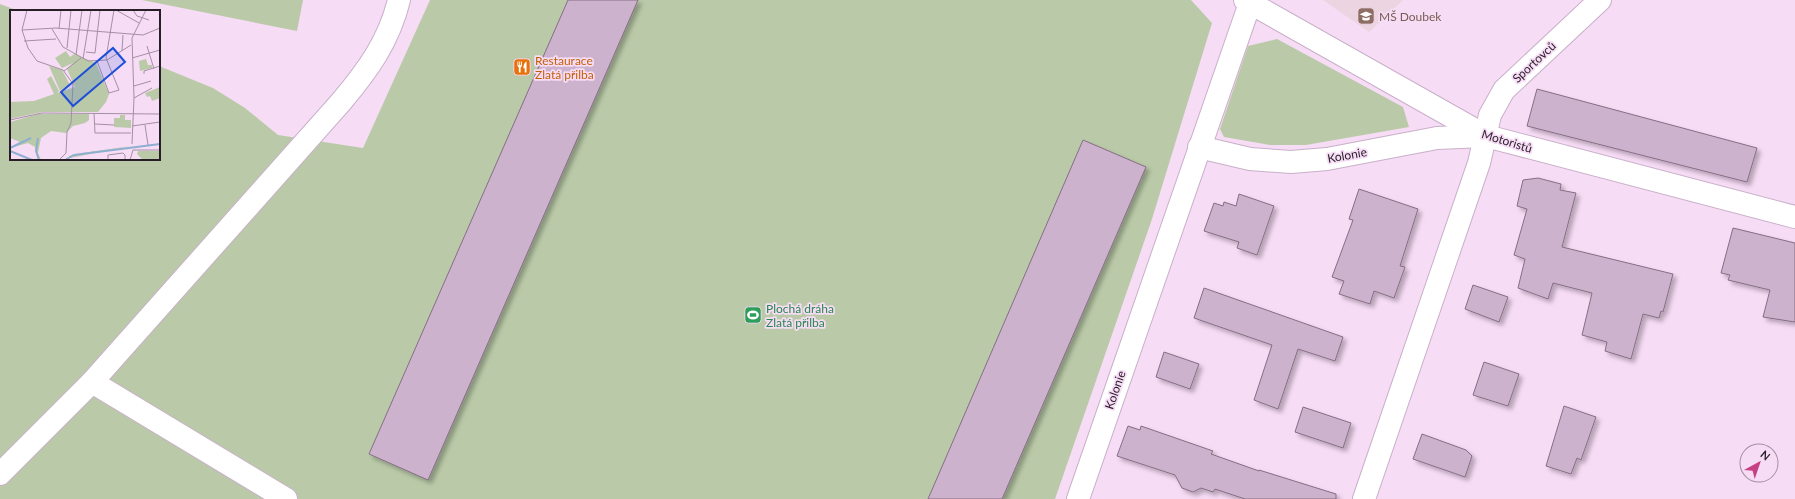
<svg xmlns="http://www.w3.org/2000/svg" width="1795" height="499" font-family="Lato,sans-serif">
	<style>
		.education { fill: #ecd4e0 }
		.green { fill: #bacaa8 }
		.building { fill: #ccb2cc; stroke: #866e86; filter: url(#shadow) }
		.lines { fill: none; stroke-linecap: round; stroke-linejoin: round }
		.minor-casing { stroke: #c9b0c9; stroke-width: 24 }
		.minor { stroke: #fff; stroke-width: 22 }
		.labels { text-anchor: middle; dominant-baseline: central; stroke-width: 3.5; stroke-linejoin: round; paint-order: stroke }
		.education-label { font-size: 12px; fill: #785e54; stroke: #f7dcf6; text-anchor: start }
		.food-label { font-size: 12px; fill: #c56008; stroke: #f7dcf6; text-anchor: start }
		.street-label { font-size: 12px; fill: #271e27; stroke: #f7dcf6 }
		.leisure-label { font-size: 12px; fill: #27864d; stroke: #f7dcf6; text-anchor: start }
		.inset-river { fill: none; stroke: #8fafd1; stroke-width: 2 }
		.inset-road { fill: none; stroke: #a490a3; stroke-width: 1 }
		.view { fill: #1d4ed8; fill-opacity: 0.15; stroke: #1d4ed8; stroke-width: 2 }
		.inset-edge { fill: none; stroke: #271e27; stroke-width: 2 }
	</style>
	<defs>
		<filter id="shadow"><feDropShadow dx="3.5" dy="3.5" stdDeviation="2" flood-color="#0004"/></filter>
	</defs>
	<rect width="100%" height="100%" fill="#f7dcf6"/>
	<path class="education" d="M1323,0H1403L1369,32Z"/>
	<g class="green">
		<path d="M142,0H303L297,31Z"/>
		<path d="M430,0H1191L1212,23L1152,219L1055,499H0V4L19,11H11V159H159V66L213,88L245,108L278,135L363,148Z"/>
		<path d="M1277,39L1403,107L1409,127L1306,145H1270L1224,137L1220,129L1248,46Z"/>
	</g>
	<g class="building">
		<path d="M568,0H638L428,480L369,454Z"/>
		<path d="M1537,89L1757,148L1747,182L1527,126Z"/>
		<path d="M1083,140L1146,167L1002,499H928Z"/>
		<path d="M1538,178L1561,184L1560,190L1576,193L1562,247L1673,274L1663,312L1661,311L1659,318L1643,314L1631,359L1605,351L1607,342L1582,335L1592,293L1553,283L1548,299L1518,288L1525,259L1514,255L1527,209L1517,206L1523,180Z"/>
		<path d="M1359,189L1418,209L1400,266L1405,267L1394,298L1374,291L1370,304L1339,294L1344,281L1332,277L1353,220L1349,219Z"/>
		<path d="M1239,194L1274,206L1257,255L1237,248L1239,242L1204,231L1214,203L1223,206L1224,202L1236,206Z"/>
		<path d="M1733,228L1795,243V322L1763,317L1770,290L1728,280L1730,275L1721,273Z"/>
		<path d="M1473,285L1508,297L1499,322L1465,309Z"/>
		<path d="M1204,288L1343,337L1335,361L1298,349L1278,409L1254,400L1272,345L1194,318Z"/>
		<path d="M1164,352L1199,364L1190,389L1156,377Z"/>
		<path d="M1484,362L1519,374L1508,406L1473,395Z"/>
		<path d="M1564,406L1596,417L1581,460L1577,458L1571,474L1546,466Z"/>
		<path d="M1303,407L1351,423L1343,448L1295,432Z"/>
		<path d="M1128,426L1140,430L1141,426L1213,451L1211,454L1259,471V470L1336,494V499H1245L1215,489L1213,492L1201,488L1193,492L1182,488L1175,475L1117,456Z"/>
		<path d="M1422,434L1466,450L1472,456L1465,477L1413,459Z"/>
	</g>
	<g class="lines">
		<defs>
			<g id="minor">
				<path d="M1245,0L1486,136L1795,217"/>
				<path d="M1199,147L1250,159L1291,162L1327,159L1437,138L1485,136"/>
				<path d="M92,382L286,499"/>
				<path d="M0,474L92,382L341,102C368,70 389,41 399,0"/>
				<path d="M1078,499L1250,3"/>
				<path d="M1364,499L1479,163L1490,115L1504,90L1600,0"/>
			</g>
		</defs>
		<use href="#minor" class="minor-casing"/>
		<use href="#minor" class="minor"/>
	</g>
	<defs>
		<symbol id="school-square" viewBox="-11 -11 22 22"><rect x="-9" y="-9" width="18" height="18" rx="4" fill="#8d6e63" stroke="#f7dcf6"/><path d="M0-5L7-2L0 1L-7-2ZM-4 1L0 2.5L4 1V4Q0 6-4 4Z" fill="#fff"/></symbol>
		<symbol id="restaurant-square" viewBox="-11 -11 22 22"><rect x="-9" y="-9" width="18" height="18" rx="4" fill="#e8710a" stroke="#f7dcf6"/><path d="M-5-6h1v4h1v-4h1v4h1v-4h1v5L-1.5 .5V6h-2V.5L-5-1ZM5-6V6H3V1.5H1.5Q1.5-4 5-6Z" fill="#fff"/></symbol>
		<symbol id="stadium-square" viewBox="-11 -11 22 22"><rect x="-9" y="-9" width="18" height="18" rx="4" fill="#2e9e5b" stroke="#f7dcf6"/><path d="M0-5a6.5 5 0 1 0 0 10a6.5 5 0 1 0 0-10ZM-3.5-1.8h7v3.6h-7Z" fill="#fff"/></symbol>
	</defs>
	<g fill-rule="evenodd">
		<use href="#school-square" x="1356" y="6" width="20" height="20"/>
		<use href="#restaurant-square" x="512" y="57" width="20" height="20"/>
		<use href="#stadium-square" x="743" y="305" width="20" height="20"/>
	</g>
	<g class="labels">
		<g class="education-label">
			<text x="1379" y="16">MŠ Doubek</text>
		</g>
		<g class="food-label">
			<text x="535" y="60">Restaurace<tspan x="535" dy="14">Zlatá přilba</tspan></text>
		</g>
		<g class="street-label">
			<text transform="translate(1534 62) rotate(-43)">Sportovců</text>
			<text transform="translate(1507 141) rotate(17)">Motoristů</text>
			<text transform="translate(1347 155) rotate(-10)">Kolonie</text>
			<text transform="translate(1115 390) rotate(-71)">Kolonie</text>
		</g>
		<g class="leisure-label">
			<text x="766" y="308">Plochá dráha<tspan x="766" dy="14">Zlatá přilba</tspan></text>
		</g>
	</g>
	<g transform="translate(10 10)">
		<rect width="150" height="150" fill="#f7dcf6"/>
		<path d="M56,41L60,47L64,44L86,53L99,84L96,92L88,102H32L0,109V92L24,91L44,84L37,69L41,66L49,81L47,83L65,77L57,59L63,53L52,58L45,48ZM136,49L138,55H142V58L130,61L129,51ZM39,56L52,60L60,75L50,81ZM150,77V88L142,91L140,86L137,87L135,83ZM28,104H79V110L75,113L63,116L56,123L41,121L31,128L28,143L31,150H28L25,137L18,133L0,138L10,132L0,128V112ZM110,105H115V110H121V118L104,117V108H110ZM121,136L60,148L59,146L72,143ZM128,141H150V150H133L127,144Z" fill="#bacaa8"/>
		<path class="inset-river" d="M28,128L26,141L29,150M0,138L21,128M0,141L22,150M55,150L64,145L150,134"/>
		<path class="inset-road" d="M17,0L12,20L18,38L27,51L53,60L63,74L61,113L57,122L56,143L49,150M106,0L129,13M123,0L127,6L139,10M42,19L53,37L78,51L97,50L121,35M49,19L51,0M12,20L46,18L133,25L150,18M14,31L46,29M137,36L144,59M57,38L61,0M112,41L113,25M76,42L85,43L90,0M66,45L72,0M122,48L150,40M73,49L81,0M87,51L99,83L109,80L96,48L104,0M54,61L71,48M134,64V61L150,56M124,76L141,71M124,88L142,78M84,103L85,123H121M0,110L32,103L150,104M85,114L104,115M135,115L138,135M122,116L150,112M122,134L124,88L122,28L136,0M98,150V145L113,143L115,145V150M120,150L123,140H150"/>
		<path class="view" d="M103,38L115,52L63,96L51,82Z"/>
		<rect width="150" height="150" class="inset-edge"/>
	</g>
	<g transform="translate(1759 463) rotate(40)"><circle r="19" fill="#f7dcf6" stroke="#a490a3"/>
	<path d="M0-3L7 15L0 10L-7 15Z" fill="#c64184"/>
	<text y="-6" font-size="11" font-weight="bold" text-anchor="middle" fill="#271e27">N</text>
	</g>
</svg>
